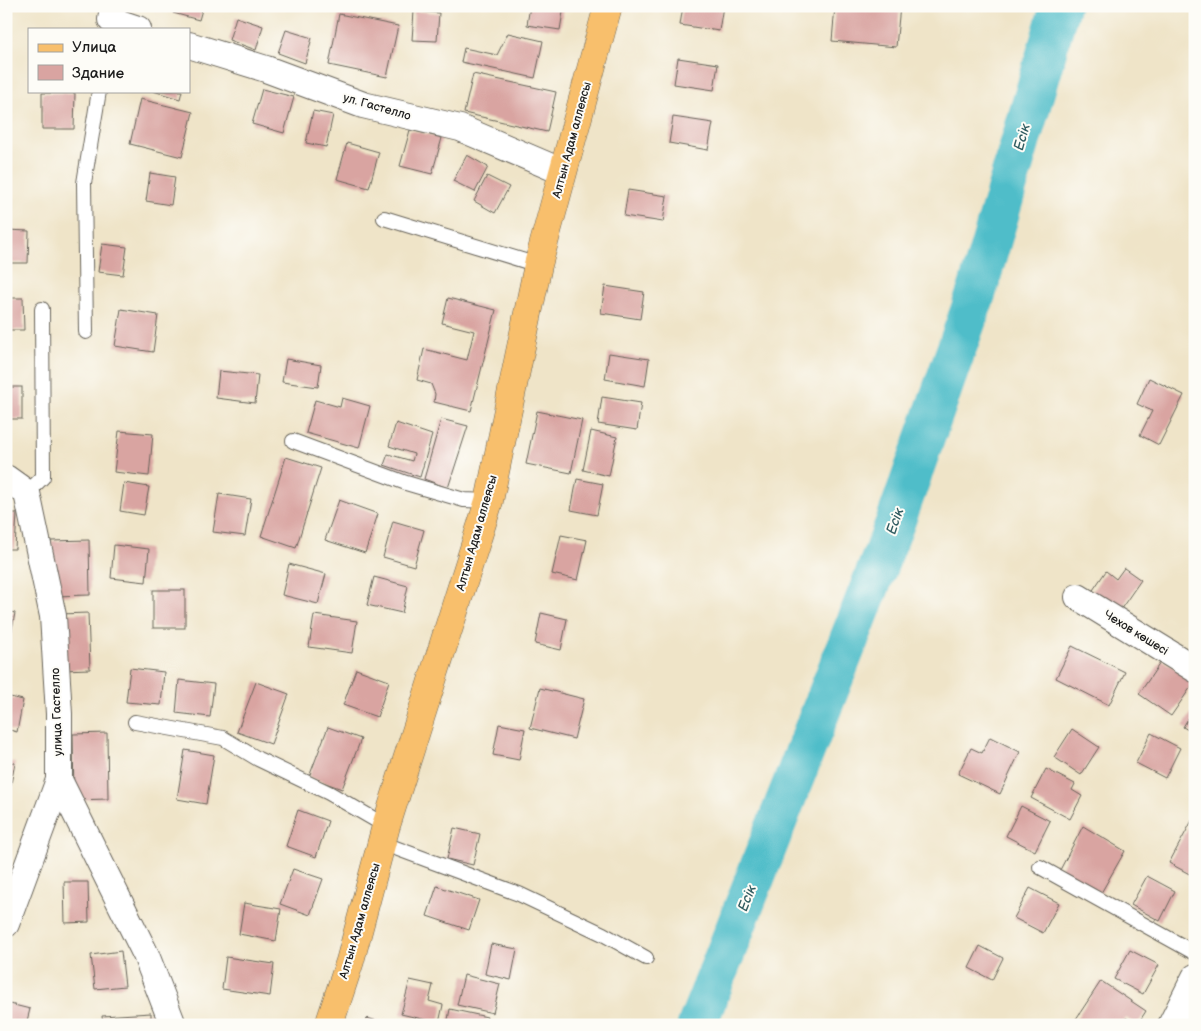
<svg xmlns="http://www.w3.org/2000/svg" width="1201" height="1031" font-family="'Balsamiq Sans',sans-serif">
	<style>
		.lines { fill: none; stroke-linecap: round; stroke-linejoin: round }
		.river { stroke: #50bdc9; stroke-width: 40 }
		.building { fill: #d9a4a1 }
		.lane-casing { stroke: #666258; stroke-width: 16 }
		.street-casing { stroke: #666258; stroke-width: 28 }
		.primary-casing { stroke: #666258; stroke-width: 29 }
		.lane { stroke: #fff; stroke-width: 14 }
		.street { stroke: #fff; stroke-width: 26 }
		.primary { stroke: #f8bf6c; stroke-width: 28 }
		.labels { text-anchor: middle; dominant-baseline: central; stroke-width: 4; stroke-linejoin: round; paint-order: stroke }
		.street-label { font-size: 12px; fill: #1c1c1c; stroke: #fdfcf7 }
		.water-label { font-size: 14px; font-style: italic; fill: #315c61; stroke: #fdfcf7 }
	</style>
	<rect width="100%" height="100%" fill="#fdfcf7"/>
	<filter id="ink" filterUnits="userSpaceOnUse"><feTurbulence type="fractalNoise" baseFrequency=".02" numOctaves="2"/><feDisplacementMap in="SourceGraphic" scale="10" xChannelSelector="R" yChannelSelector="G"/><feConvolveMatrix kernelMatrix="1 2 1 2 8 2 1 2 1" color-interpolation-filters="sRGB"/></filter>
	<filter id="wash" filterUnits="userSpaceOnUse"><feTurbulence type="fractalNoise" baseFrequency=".0096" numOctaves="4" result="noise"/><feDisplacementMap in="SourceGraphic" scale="20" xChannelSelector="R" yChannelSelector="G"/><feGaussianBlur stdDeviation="1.12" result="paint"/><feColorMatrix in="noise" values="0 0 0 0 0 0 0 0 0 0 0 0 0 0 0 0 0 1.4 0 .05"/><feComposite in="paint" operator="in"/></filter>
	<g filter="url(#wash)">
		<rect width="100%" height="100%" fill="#efe4c8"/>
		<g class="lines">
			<path class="river" d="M697,1025L895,523L977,291L1060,6"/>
		</g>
		<g id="blocks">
			<g class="building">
				<path d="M175,6H203L199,20L173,13Z"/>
				<path d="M530,6H564L560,30L527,25Z"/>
				<path d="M683,6H723L719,31L680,25Z"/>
				<path d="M835,6H900L896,47L832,41Z"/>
				<path d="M414,11L439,13L437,41L412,40Z"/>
				<path d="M339,14L398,26L387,77L329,65Z"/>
				<path d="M236,17L263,26L256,50L229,40Z"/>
				<path d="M286,30L312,38L305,63L278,53Z"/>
				<path d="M508,33L543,41L535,78L461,62L464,48L497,55Z"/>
				<path d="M678,58L718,64L714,90L674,84Z"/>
				<path d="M473,74L556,92L547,132L464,113Z"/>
				<path d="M262,89L294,97L284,133L252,124Z"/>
				<path d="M153,91H182L180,99Z"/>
				<path d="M42,93H75L74,129H42Z"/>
				<path d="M140,99L193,112L182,157L130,144Z"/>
				<path d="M313,111L333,115L326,147L306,143Z"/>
				<path d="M673,117L713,123L708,150L669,143Z"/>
				<path d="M410,130L442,138L432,174L400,166Z"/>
				<path d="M347,143L379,152L369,188L337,179Z"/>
				<path d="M467,155L488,167L475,192L453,181Z"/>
				<path d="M150,173L175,177L171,205L146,201Z"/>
				<path d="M487,176L509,187L495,213L474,201Z"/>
				<path d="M628,190L667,196L663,222L624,216Z"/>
				<path d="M6,230L29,231L28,263H6Z"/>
				<path d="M102,244L127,247L123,275L98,272Z"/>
				<path d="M605,286L644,292L640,319L601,313Z"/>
				<path d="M6,298H23L24,330H6Z"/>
				<path d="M448,298L496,310L471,411L434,402L435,394L431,384L417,380L424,349L467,360L474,331L442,323Z"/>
				<path d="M121,309L158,315L153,352L115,346Z"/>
				<path d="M609,353L649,359L645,386L605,379Z"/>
				<path d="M286,359L321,365L318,387L282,382Z"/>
				<path d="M219,371L258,375L255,403L216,398Z"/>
				<path d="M1149,378L1184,395L1159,445L1140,435L1152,411L1137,404Z"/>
				<rect x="6" y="387" width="16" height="32"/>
				<path d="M602,397L641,403L637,430L598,424Z"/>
				<path d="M342,398L370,406L359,448L306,433L315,400L340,407Z"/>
				<path d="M537,411L582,420L571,473L526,464Z"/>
				<path d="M441,419L468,426L448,488L424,479Z"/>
				<path d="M396,423L432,435L420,477L384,465L388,454L412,461L414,454L389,446Z"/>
				<path d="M119,431L153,434L149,476L114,472Z"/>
				<path d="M591,431L617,437L609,476L583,470Z"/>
				<path d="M286,457L321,468L296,548L261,536Z"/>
				<path d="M577,479L603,484L597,515L571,510Z"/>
				<path d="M124,483L149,487L144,515L120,511Z"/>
				<path d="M219,494L251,499L245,536L213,532Z"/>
				<path d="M339,500L378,514L365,553L325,540Z"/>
				<path d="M6,513H17L15,549H6Z"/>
				<path d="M393,521L424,530L414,566L383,557Z"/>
				<path d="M561,535L587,540L578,580L552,574Z"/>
				<path d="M89,540L90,595L53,596L51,541Z"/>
				<path d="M114,545L149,549L146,582L111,578Z"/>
				<path d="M289,564L326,574L318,604L282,595Z"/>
				<path d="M1124,568L1141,580L1116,616L1089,596L1106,571L1116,579Z"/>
				<path d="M374,577L408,586L402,613L367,605Z"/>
				<rect x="153" y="590" width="32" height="38"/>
				<path d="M6,611L15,613L7,655H6Z"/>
				<path d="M88,613L90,669L62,670L60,614Z"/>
				<path d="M541,613L567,619L561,650L535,644Z"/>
				<path d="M314,615L357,621L352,653L309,647Z"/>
				<path d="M1072,646L1125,672L1109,705L1056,678Z"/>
				<path d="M1162,660L1195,681L1171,716L1139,694Z"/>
				<path d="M130,668L164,672L161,705L126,702Z"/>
				<path d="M356,669L389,681L377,717L343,705Z"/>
				<path d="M179,680L214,684L210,717L176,713Z"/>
				<path d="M256,682L289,694L271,744L237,732Z"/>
				<path d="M540,688L584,699L574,739L530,728Z"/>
				<path d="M6,696L23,700L17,732L6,729Z"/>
				<path d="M1195,707V734L1183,727Z"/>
				<path d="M499,724L525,729L519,760L493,755Z"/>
				<path d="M328,727L361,739L342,789L309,777Z"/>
				<path d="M1072,729L1099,747L1081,775L1054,757Z"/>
				<path d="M107,733L108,799L74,800L73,734Z"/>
				<path d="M1151,733L1180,748L1165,778L1136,763Z"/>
				<path d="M990,737L1020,752L1000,794L958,774L971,748L982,753Z"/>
				<path d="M185,750L214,755L206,804L177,799Z"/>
				<path d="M6,761L15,763L8,799L6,798Z"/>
				<path d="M1046,769L1075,784L1072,790L1082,796L1070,819L1031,798Z"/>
				<path d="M1021,806L1050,821L1035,851L1006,836Z"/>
				<path d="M298,810L328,821L316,857L286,846Z"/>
				<path d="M1195,815V877L1169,863Z"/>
				<path d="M1083,826L1125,851L1101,893L1060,870Z"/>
				<path d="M454,828L480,834L473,865L447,859Z"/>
				<path d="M293,869L323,879L310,915L280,904Z"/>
				<path d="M1147,876L1175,891L1160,921L1131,905Z"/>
				<path d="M64,882H88L89,922L65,923Z"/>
				<path d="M437,886L479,900L469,930L427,916Z"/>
				<path d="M1030,888L1059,903L1043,933L1014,918Z"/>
				<path d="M244,903L281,909L276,941L239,934Z"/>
				<path d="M491,944L517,949L511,980L485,974Z"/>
				<path d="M980,946L1003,958L992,980L969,968Z"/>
				<path d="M1130,950L1159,965L1143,994L1114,979Z"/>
				<path d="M121,951L125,986L95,989L91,955Z"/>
				<path d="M226,957L274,964L270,996L222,989Z"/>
				<path d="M464,975L500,984L493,1013L457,1005Z"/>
				<path d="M410,980L433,985L429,1001L443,1005L439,1023L401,1014Z"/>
				<path d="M1101,981L1146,1011L1137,1025L1126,1018L1122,1025H1072Z"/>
				<path d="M6,1003L30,1009L26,1025H6Z"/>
				<path d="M450,1009L487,1017L485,1025H447Z"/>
				<path d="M151,1013V1025H103L102,1016Z"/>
				<path d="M367,1018L387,1024V1025H365Z"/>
			</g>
		</g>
	</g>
	<g filter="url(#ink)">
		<use href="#blocks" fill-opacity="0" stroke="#666258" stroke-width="1"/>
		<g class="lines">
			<defs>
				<g id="lane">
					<path d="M384,218L538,265"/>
					<path d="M86,332L84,183L99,91"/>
					<path d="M293,441L406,483L464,500L489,501"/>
					<path d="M27,493L43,477L42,309"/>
					<path d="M135,722L223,738L258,759L329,793L386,826"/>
					<path d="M382,843L519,894L603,934L646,958"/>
					<path d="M1040,867L1195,953"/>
				</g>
				<g id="street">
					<path d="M113,6L111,20L138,29"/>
					<path d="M189,45L266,69L363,105L460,128L563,172"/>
					<path d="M6,478L27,493L53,616L59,714V780L6,924"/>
					<path d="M1078,597L1195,669"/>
					<path d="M59,780L146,955L173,1025"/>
					<path d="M1171,1025L1195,977"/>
				</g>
				<path id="primary" d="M329,1025L350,961L386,826L489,501L538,265L608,6"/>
			</defs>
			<use href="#lane" class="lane-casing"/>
			<use href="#street" class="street-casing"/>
			<use href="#primary" class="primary-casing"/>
			<use href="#lane" class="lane"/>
			<use href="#street" class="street"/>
			<use href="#primary" class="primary"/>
		</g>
	</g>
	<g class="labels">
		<g class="street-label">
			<text transform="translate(377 107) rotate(16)">ул. Гастелло</text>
			<text transform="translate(572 140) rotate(-75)">Алтын Адам аллеясы</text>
			<text transform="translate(477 533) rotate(-74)">Алтын Адам аллеясы</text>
			<text transform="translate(1136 633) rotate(32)">Чехов көшесі</text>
			<text transform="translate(57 712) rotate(-92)">улица Гастелло</text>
			<text transform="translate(360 921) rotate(-74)">Алтын Адам аллеясы</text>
		</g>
		<g class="water-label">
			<text transform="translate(1022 137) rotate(-74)">Есік</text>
			<text transform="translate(895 521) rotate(-70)">Есік</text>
			<text transform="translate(747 898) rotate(-68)">Есік</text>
		</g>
	</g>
	<rect width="1201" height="1031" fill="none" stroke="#fdfcf7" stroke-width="25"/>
	<rect x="28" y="28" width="162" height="65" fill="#fdfcf7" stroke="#a3a29f"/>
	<rect x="38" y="44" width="25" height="8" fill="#f8bf6c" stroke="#a3a29f"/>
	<text x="72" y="52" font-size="15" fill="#1c1c1c">Улица</text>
	<rect x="38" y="65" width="25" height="15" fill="#d9a4a1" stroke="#a3a29f"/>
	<text x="72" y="78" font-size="15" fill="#1c1c1c">Здание</text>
</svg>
